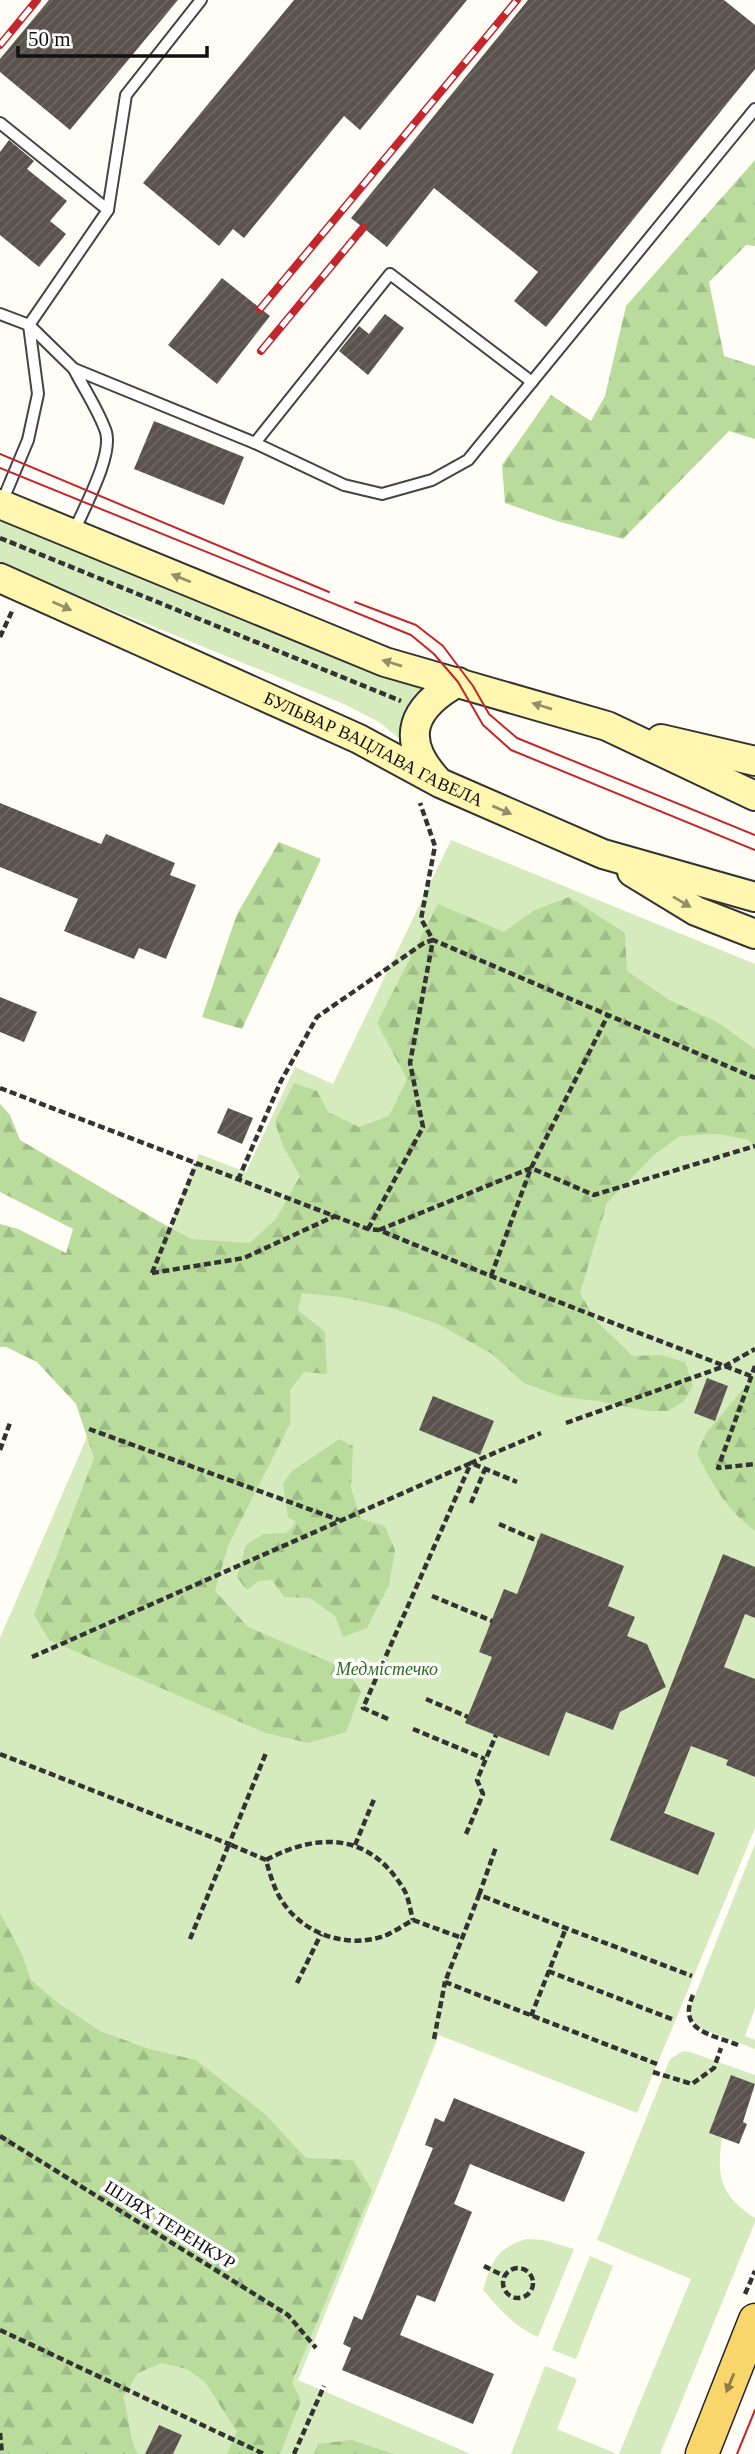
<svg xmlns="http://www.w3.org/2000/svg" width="755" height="2454" font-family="Georgia,serif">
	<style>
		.grass { fill: #d5ebbd }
		.forest { fill: url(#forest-firs) }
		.building { fill: url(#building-hatch) }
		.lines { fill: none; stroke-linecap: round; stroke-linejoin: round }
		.service-casing { stroke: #444; stroke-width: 14 }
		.secondary-casing { stroke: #333; stroke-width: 32 }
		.primary-casing { stroke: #222; stroke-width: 35 }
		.path { stroke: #333; stroke-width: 4.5; stroke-dasharray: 7 3.5; stroke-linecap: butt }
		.service { stroke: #fff; stroke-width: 10 }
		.secondary { stroke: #fff6b0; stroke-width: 28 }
		.primary { stroke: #f9d66b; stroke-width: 32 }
		.tram { stroke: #c4262e; stroke-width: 2 }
		.rail-casing { stroke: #c4262e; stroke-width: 8 }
		.rail { stroke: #fff; stroke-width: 5; stroke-dasharray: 16; stroke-linecap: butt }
		.oneway { fill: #948f68 }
		.oneway2 { fill: #917d42 }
		.labels { text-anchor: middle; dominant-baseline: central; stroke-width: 7; stroke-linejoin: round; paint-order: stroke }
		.street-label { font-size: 18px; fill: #111; stroke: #fff }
		.park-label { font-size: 18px; font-style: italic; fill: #2f6b1f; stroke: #fff }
	</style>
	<defs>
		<pattern id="forest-firs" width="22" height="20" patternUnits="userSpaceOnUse" patternTransform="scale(1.75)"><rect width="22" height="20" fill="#b9dc9c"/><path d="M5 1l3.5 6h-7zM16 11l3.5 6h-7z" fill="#9ebc85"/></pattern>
		<pattern id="building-hatch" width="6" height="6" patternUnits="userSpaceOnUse" patternTransform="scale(1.75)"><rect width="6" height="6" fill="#5a524d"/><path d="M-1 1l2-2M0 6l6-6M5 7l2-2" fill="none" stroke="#6d6662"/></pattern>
	</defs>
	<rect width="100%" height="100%" fill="#fffdf5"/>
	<g class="grass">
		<path d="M0,511L428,684L414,701L407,745L379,722L344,704L0,564Z"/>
		<path d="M451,840L755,964V1828L637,2113L439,2035L298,2380L471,2454H0V1638L81,1451L199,1154L246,1172L295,1067L333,1084Z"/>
		<path d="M755,1844V2008L745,2036L755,2040V2049L698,2027L690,2016V2008Z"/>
		<path d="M683,2051L690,2052L755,2075V2084L731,2075L710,2133L722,2138C716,2177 721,2196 755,2218V2222L660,2454H619L691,2279L597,2240L670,2059Z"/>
		<path d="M526,2239L544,2240L574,2249L538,2337C514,2326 500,2310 483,2290C492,2261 496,2249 526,2239Z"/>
		<path d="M590,2256L613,2266L576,2359L552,2350Z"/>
		<path d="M545,2366L577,2379L557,2429L617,2454H511Z"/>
	</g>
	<g class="forest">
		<path d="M755,160V246L746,245L709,282L724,356L755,366V439L729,431L623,539L557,521L505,503L502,465L551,395L591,421L605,396L626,306Z"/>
		<path d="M279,842L321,859L242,1029L202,1017L237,914Z"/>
		<path d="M569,897L625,933L627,971L669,1000L717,1022L755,1049V1147L749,1140L719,1134L680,1136L655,1154L607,1203L580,1293L596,1321L633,1356L660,1355L685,1362L693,1386L684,1401L668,1411H648L598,1401L562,1397L524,1383L492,1354L438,1324L392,1308L341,1297L302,1293L298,1310L325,1332L327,1374L304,1372L290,1390V1424L228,1546L215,1591L248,1627L346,1669L361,1692L346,1732L308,1743L266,1733L49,1640L34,1615L94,1458L76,1404L37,1362L6,1347H0V1224L18,1229L66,1253L73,1229L0,1192V1104L10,1115L20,1140L160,1222L191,1239L250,1243L276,1219L300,1176L283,1146L275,1122L294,1083L317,1091L328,1112L359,1127L389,1116L407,1079L377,1023L438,904L504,932L533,911Z"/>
		<path d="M755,1375V1531C726,1509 713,1485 697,1454L706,1433Z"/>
		<path d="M339,1439L353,1446L351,1488L361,1519L385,1526L395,1550L389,1585L367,1628L343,1637L335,1616L310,1598L284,1597L272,1580L259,1581L247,1590L237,1577L246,1545L264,1534L287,1533L296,1522L288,1517L283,1484L291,1472Z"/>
		<path d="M0,1913L21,1952L31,1980L58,2003L100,2031L149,2049L196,2060L265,2114L306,2158L353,2160L372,2190L292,2382L301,2401L280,2454H227L237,2432L205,2382L187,2369L162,2363L138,2373L123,2397C130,2417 128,2437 138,2454H0Z"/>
		<path d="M351,2440L394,2454H313L318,2444Z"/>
	</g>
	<g class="building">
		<path d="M49,0H178L70,130L0,72V59Z"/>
		<path d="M294,0H467L360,130L344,116L244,238L233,229L219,246L143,183Z"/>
		<path d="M528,0H724L755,25V69L546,327L514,301L538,272L434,188L387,247L351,218Z"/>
		<path d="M9,140L34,161L27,169L67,201L50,221L66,234L39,267L0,235V152Z"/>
		<path d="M222,278L270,316L217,384L168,345Z"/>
		<path d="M385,314L404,328L368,375L339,351L359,326L369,334Z"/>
		<path d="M154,421L244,457L224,505L134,469Z"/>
		<path d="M0,803L101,844L106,834L175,863L170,875L196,885L166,959L139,948L134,959L64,931L78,899L0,867Z"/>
		<path d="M0,997L37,1012L24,1042L0,1032Z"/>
		<path d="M228,1108L253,1118L242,1144L217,1133Z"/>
		<path d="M707,1378L728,1386L715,1421L694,1413Z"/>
		<path d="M433,1396L494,1421L480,1455L419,1430Z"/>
		<path d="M541,1533L624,1566L608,1606L635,1617L627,1636L647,1644L666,1687L620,1712L613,1730L566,1712L549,1756L465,1723L492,1657L479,1652L504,1589L517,1594Z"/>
		<path d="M723,1554L755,1567V1618L745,1614L724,1667L755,1679V1777L726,1765L728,1760L691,1746L664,1813L715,1833L698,1875L610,1840Z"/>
		<path d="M731,2075L755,2084L743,2122L747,2124L739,2144L709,2133Z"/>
		<path d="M454,2098L585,2152L564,2202L470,2164L454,2204L472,2212L435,2302L417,2295L400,2335L494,2374L473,2424L342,2370L351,2348L343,2344L354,2316L362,2320L433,2148L425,2145L435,2118L444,2122Z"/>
		<path d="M159,2425L182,2435L173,2454H145Z"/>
	</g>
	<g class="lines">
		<defs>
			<g id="service">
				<path d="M0,123L108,210"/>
				<path d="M0,314L29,325L74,369L255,443L344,485L382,494L432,480L468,460L755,109"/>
				<path d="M255,443L390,274L532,382"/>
				<path d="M2,502L28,440L38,394L29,325L108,210L126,95L201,0"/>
				<path d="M73,534C83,509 113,457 106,432C99,411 84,389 74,369"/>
			</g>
			<g id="secondary">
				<path d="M0,504L385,662L607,726L755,796"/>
				<path id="s1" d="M0,578L359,739L440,783L603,854L755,897"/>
				<path d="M661,739L755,761"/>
				<path d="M436,779C399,738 413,707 458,682"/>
				<path d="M632,872L696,911L755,934"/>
			</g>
			<path id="primary" d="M702,2454L755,2320"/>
		</defs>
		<use href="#service" class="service-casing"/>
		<use href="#secondary" class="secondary-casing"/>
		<use href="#primary" class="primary-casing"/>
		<g class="path">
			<path d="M0,538L401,701"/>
			<path d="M0,637L13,609"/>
			<path d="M0,1088L368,1229L379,1230L491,1276L751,1376"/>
			<path d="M238,1180L281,1081L317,1017L424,943L433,940L421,919L435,846L420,803"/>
			<path d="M368,1229L423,1127L410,1063L433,940L755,1078"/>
			<path d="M379,1230L531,1168L594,1195L755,1146"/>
			<path d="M152,1273L244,1258L335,1216"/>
			<path d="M152,1273L196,1164"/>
			<path d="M491,1276L531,1168L608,1015"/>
			<path d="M755,1366L718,1468L755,1464"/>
			<path d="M566,1423L725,1366L755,1349"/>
			<path d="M89,1429L339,1520"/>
			<path d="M0,1450L10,1423"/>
			<path d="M471,1503L485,1469"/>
			<path d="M499,1524L538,1541"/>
			<path d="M432,1596L492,1621"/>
			<path d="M32,1657L471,1463L517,1482"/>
			<path d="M426,1699L468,1717"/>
			<path d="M388,1719L363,1708L471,1463L541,1433"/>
			<path d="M413,1729L485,1759"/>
			<path d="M0,1754L229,1844L266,1753"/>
			<path d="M466,1834L483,1794L477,1780L496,1735"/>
			<path d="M355,1845L375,1797"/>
			<path d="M266,1860C319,1832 369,1833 403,1888C409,1897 410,1910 413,1920"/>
			<path d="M479,1895L496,1847"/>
			<path d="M413,1920L462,1938"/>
			<path d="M190,1939L229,1844L266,1860C270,1874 274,1889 282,1901C303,1934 347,1949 384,1936C394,1932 404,1925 413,1920"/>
			<path d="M548,1971L674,2020"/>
			<path d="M297,1983L321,1934"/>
			<path d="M693,1995C677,2031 711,2034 738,2045"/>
			<path d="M531,2016L566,1928"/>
			<path d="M434,2039L445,1982"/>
			<path d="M657,2064L445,1982L479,1895L692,1976"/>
			<path d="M653,2072L692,2084L714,2068L721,2048"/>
			<path d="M0,2136L288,2315L316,2348"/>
			<path d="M484,2266L504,2276"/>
			<circle cx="518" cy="2283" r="15"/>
			<path d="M745,2294L755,2271"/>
			<path d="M0,2330L264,2454"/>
			<path d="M0,2433L2,2454"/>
			<path d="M294,2454L324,2386"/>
		</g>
		<use href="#service" class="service"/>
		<use href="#secondary" class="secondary"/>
		<use href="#primary" class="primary"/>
		<g class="tram">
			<path d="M0,454L329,592"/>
			<path d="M0,468L411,635L434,654L458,682L483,725L511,750L755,850"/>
			<path d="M355,602L416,625L443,646L473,686L489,714L517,738L755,835"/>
			<path d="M737,2454L755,2410"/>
		</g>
		<defs>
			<g id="rail">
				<path d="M0,45L37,0"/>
				<path d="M260,309L517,0"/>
				<path d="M261,351L363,228"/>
			</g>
		</defs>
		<use href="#rail" class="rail-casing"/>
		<use href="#rail" class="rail"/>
	</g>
	<defs><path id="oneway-solid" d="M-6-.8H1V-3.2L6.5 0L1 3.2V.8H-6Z" transform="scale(1.75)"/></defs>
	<g class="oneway">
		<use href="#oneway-solid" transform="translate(181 578) rotate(-158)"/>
		<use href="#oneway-solid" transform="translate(62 606) rotate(24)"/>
		<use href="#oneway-solid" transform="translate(392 663) rotate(-163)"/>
		<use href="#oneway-solid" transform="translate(542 706) rotate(-163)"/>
		<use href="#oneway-solid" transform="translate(502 810) rotate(23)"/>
		<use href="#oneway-solid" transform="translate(682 902) rotate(31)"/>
	</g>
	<use class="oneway2" href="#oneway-solid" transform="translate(730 2383) rotate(112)"/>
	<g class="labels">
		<g class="street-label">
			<text stroke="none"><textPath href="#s1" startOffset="411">БУЛЬВАР ВАЦЛАВА ГАВЕЛА</textPath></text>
			<text transform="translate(170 2225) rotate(32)">ШЛЯХ ТЕРЕНКУР</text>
		</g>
		<g class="park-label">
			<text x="387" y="1669">Медмістечко</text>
		</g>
	</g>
	<path d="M18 46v10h189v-10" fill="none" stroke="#111111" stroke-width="3.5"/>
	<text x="28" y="46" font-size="21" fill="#111111" stroke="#ffffff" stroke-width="5" paint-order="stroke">50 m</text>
</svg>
